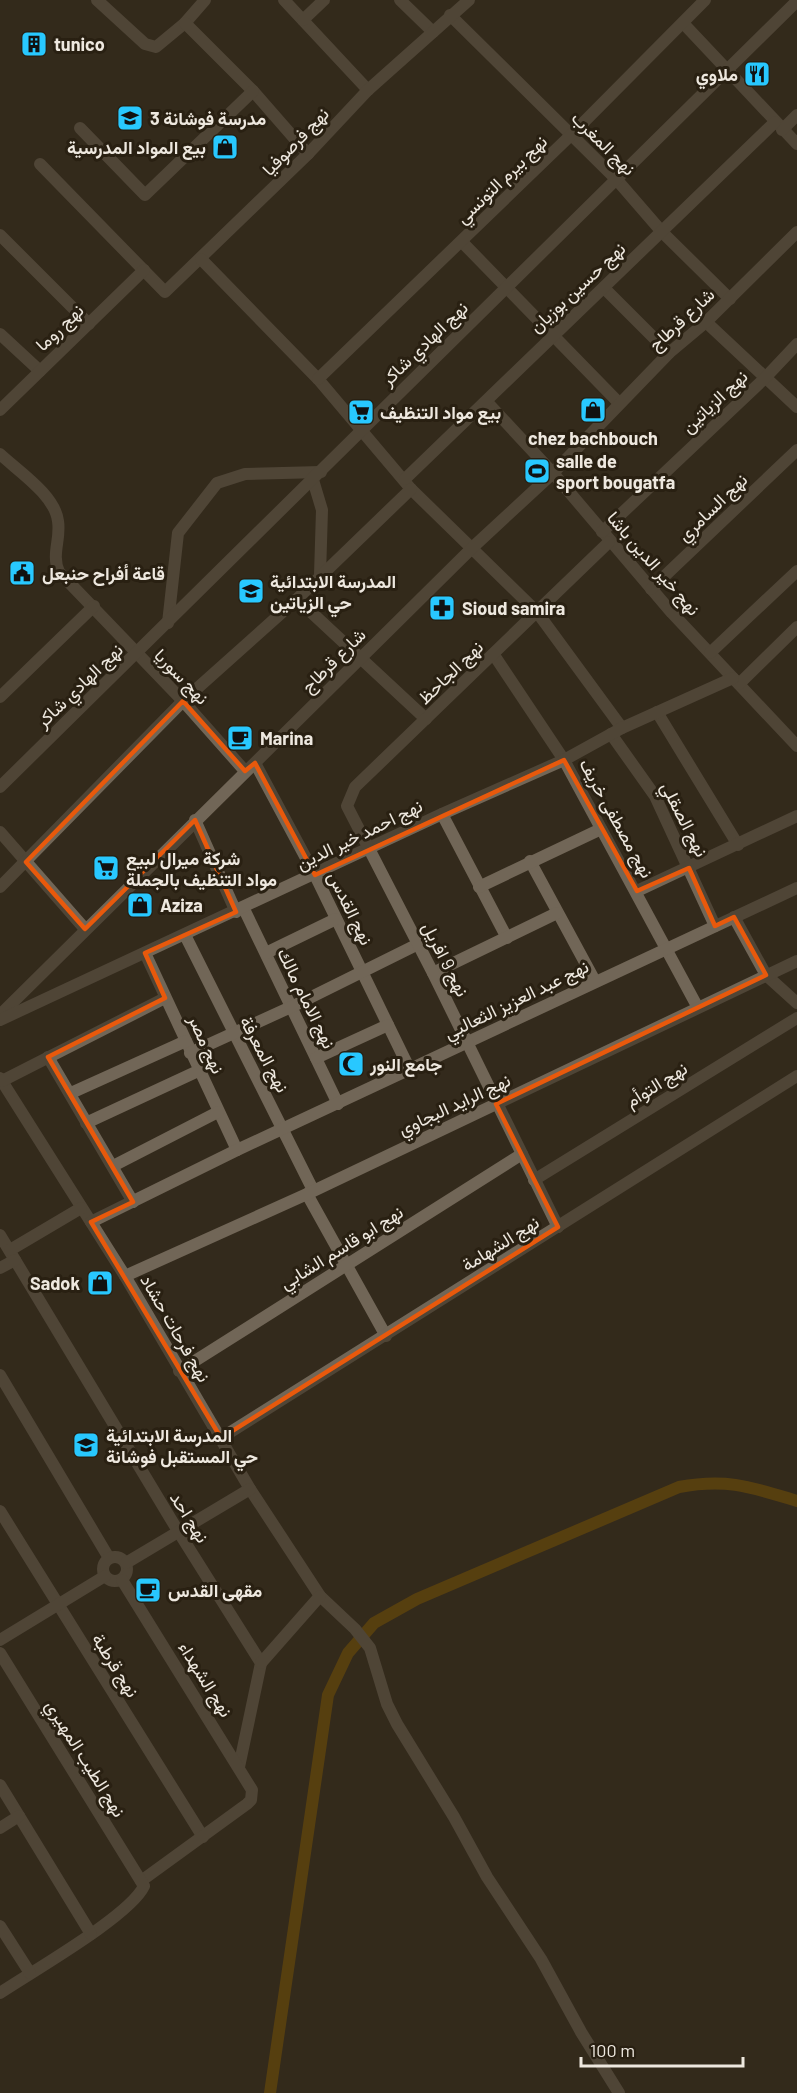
<svg xmlns="http://www.w3.org/2000/svg" width="797" height="2093" font-family="Barlow,Vazirmatn,sans-serif">
	<style>
		.lines { fill: none; stroke-linecap: round; stroke-linejoin: round }
		.canal { stroke: #825901; stroke-width: 12 }
		.minor { stroke: #716657; stroke-width: 12 }
		.marked { fill: none; stroke: #e8590c; stroke-width: 4.5; stroke-linejoin: round }
		.labels { text-anchor: middle; dominant-baseline: central; stroke-width: 6; stroke-linejoin: round; paint-order: stroke }
		.poi-label { font-size: 18px; font-weight: bold; fill: #eee8df; stroke: #292012; text-anchor: start }
		.street-label { font-size: 18px; fill: #eee8df; stroke: #292012 }
	</style>
	<rect width="100%" height="100%" fill="#332a1c"/>
	<g class="lines">
		<path class="canal" d="M270,2093L328,1695L348,1653L374,1623L417,1599L679,1487C727,1478 751,1487 797,1501"/>
		<g class="minor">
			<path d="M97,0L145,44L156,47L185,23L205,0"/>
			<path d="M284,0L368,90"/>
			<path d="M400,0L433,32"/>
			<path d="M450,15L617,180L662,232L730,299"/>
			<path d="M303,20L324,0"/>
			<path d="M185,23L253,91L308,154"/>
			<path d="M683,23L797,144"/>
			<path d="M80,128L145,195L253,91"/>
			<path d="M782,130L797,115"/>
			<path d="M40,164L165,292L308,154L368,90L469,0"/>
			<path d="M0,235L89,324"/>
			<path d="M462,242L619,403"/>
			<path d="M201,259L318,379L411,489L537,612L622,728"/>
			<path d="M604,288L669,353"/>
			<path d="M706,322L797,407"/>
			<path d="M0,334L40,371"/>
			<path d="M318,379L571,135L705,0"/>
			<path d="M487,402L553,473L672,613L797,746"/>
			<path d="M0,410L144,270"/>
			<path d="M0,454C18,471 55,495 58,521C61,540 51,554 59,572L183,701L245,771"/>
			<path d="M405,479L775,122"/>
			<path d="M313,480L322,510L320,575"/>
			<path d="M602,532L765,378L797,344"/>
			<path d="M651,589L797,450"/>
			<path d="M297,599L426,719"/>
			<path d="M168,623L178,533L217,483L245,474L321,472"/>
			<path d="M710,653L797,571"/>
			<path d="M494,655L564,760L697,1006"/>
			<path d="M739,684L797,627"/>
			<path d="M0,697L94,606"/>
			<path d="M657,712L738,845"/>
			<path d="M611,734L655,796L715,926"/>
			<path d="M255,763L315,875L410,1070"/>
			<path d="M0,787L797,1"/>
			<path d="M442,814L507,938"/>
			<path d="M195,820L236,912"/>
			<path d="M0,832L85,929"/>
			<path d="M530,861L595,981"/>
			<path d="M0,887L183,701L297,599L411,489"/>
			<path d="M479,887L601,829"/>
			<path d="M637,891L797,816"/>
			<path d="M244,909L338,1104"/>
			<path d="M734,917L766,975L797,1003"/>
			<path d="M185,935L313,1190"/>
			<path d="M145,953L237,1150"/>
			<path d="M266,953L336,919"/>
			<path d="M433,973L557,913"/>
			<path d="M0,1015L472,548L553,473L669,353L706,322L797,232"/>
			<path d="M0,1020L442,814L564,760L622,728L733,678"/>
			<path d="M190,1053L291,1007L418,944"/>
			<path d="M48,1057L133,1202"/>
			<path d="M316,1058L388,1025"/>
			<path d="M0,1078L125,1276L250,1489L320,1596L355,1629L370,1648L387,1704L397,1724L454,1817L487,1877L541,1959L581,2032L619,2093"/>
			<path d="M2,1081L165,998"/>
			<path d="M71,1093L186,1041"/>
			<path d="M86,1123L198,1071"/>
			<path d="M113,1166L218,1112"/>
			<path d="M534,1180L797,1018"/>
			<path d="M307,1194L386,1336"/>
			<path d="M91,1222L237,1150L797,888"/>
			<path d="M558,1227L433,973L347,806L355,787L609,542"/>
			<path d="M0,1235L178,1531L261,1663L239,1767"/>
			<path d="M10,1250L81,1208"/>
			<path d="M0,1268L15,1260"/>
			<path d="M125,1276L307,1194L797,961"/>
			<path d="M179,1371L522,1154"/>
			<path d="M0,1375L109,1558"/>
			<path d="M221,1438L797,1076"/>
			<path d="M0,1511L203,1837"/>
			<circle cx="115" cy="1569" r="12"/>
			<path d="M126,1563L250,1489"/>
			<path d="M122,1580L252,1790L251,1800L247,1804L141,1881"/>
			<path d="M0,1640L105,1576"/>
			<path d="M0,1653L144,1886C130,1916 31,1972 0,1993"/>
			<path d="M261,1663L320,1596"/>
			<path d="M0,1785L91,1934"/>
			<path d="M0,1828L19,1816"/>
			<path d="M0,1926L30,1973"/>
		</g>
	</g>
	<path d="M0 0H797V2093H0ZM183,701L245,771L255,763L315,875L564,760L637,891L689,868L715,926L734,917L766,975L496,1104L558,1227L221,1438L91,1222L133,1202L48,1057L165,998L145,953L236,912L195,820L85,929L26,862Z" fill="#332a1c" fill-opacity=".55" fill-rule="evenodd"/>
	<path class="marked" d="M183,701L245,771L255,763L315,875L564,760L637,891L689,868L715,926L734,917L766,975L496,1104L558,1227L221,1438L91,1222L133,1202L48,1057L165,998L145,953L236,912L195,820L85,929L26,862Z"/>
	<defs>
		<symbol id="building-square" viewBox="-11 -11 22 22"><rect x="-9" y="-9" width="18" height="18" rx="4" fill="#28c8ff" stroke="#292012"/><path d="M-4-6H4V6H1V3H-1V6H-4ZM-2.5-4.3h1.7v1.8h-1.7ZM.8-4.3h1.7v1.8H.8ZM-2.5-1h1.7V.8h-1.7ZM.8-1h1.7V.8H.8Z" fill="#111"/></symbol>
		<symbol id="restaurant-square" viewBox="-11 -11 22 22"><rect x="-9" y="-9" width="18" height="18" rx="4" fill="#28c8ff" stroke="#292012"/><path d="M-5-6h1v4h1v-4h1v4h1v-4h1v5L-1.5 .5V6h-2V.5L-5-1ZM5-6V6H3V1.5H1.5Q1.5-4 5-6Z" fill="#111"/></symbol>
		<symbol id="school-square" viewBox="-11 -11 22 22"><rect x="-9" y="-9" width="18" height="18" rx="4" fill="#28c8ff" stroke="#292012"/><path d="M0-5L7-2L0 1L-7-2ZM-4 1L0 2.5L4 1V4Q0 6-4 4Z" fill="#111"/></symbol>
		<symbol id="shop-square" viewBox="-11 -11 22 22"><rect x="-9" y="-9" width="18" height="18" rx="4" fill="#28c8ff" stroke="#292012"/><path d="M-5-2.5h2.3a2.7 3.5 0 0 1 5.4 0H5L5.5 6h-11ZM-1.5-2.5h3a1.5 2.3 0 0 0-3 0Z" fill="#111"/></symbol>
		<symbol id="supermarket-square" viewBox="-11 -11 22 22"><rect x="-9" y="-9" width="18" height="18" rx="4" fill="#28c8ff" stroke="#292012"/><path d="M-6-5.5h2.5l.6 2H6L4.5 2H-2.5L-4.4-4H-6ZM-1.5 3.2a1.3 1.3 0 1 0 .1 0ZM3 3.2a1.3 1.3 0 1 0 .1 0Z" fill="#111"/></symbol>
		<symbol id="stadium-square" viewBox="-11 -11 22 22"><rect x="-9" y="-9" width="18" height="18" rx="4" fill="#28c8ff" stroke="#292012"/><path d="M0-5a6.5 5 0 1 0 0 10a6.5 5 0 1 0 0-10ZM-3.5-1.8h7v3.6h-7Z" fill="#111"/></symbol>
		<symbol id="civic-square" viewBox="-11 -11 22 22"><rect x="-9" y="-9" width="18" height="18" rx="4" fill="#28c8ff" stroke="#292012"/><path d="M-.6-6.5H3V-4.5H.6V-3L4-1V1h2V6H-6V1h2V-1L-.6-3ZM-1.2 2.5V6h2.4V2.5Z" fill="#111"/></symbol>
		<symbol id="pharmacy-square" viewBox="-11 -11 22 22"><rect x="-9" y="-9" width="18" height="18" rx="4" fill="#28c8ff" stroke="#292012"/><path d="M-2-6h4v4h4v4h-4v4h-4v-4h-4v-4h4Z" fill="#111"/></symbol>
		<symbol id="cafe-square" viewBox="-11 -11 22 22"><rect x="-9" y="-9" width="18" height="18" rx="4" fill="#28c8ff" stroke="#292012"/><path d="M-5.5-4.5H6V0H3Q3 3.5 0 3.5H-2.5Q-5.5 3.5-5.5 0ZM3-3.2v2h1.7v-2ZM-6 4.5H4V6H-6Z" fill="#111"/></symbol>
		<symbol id="mosque-square" viewBox="-11 -11 22 22"><rect x="-9" y="-9" width="18" height="18" rx="4" fill="#28c8ff" stroke="#292012"/><path d="M3.5-4.9A6 6 0 1 0 3.5 4.9A5 5 0 1 1 3.5-4.9Z" fill="#111"/></symbol>
	</defs>
	<g fill-rule="evenodd">
		<use href="#building-square" x="19" y="29" width="30" height="30"/>
		<use href="#restaurant-square" x="742" y="59" width="30" height="30"/>
		<use href="#school-square" x="115" y="103" width="30" height="30"/>
		<use href="#shop-square" x="210" y="132" width="30" height="30"/>
		<use href="#shop-square" x="578" y="395" width="30" height="30"/>
		<use href="#supermarket-square" x="346" y="397" width="30" height="30"/>
		<use href="#stadium-square" x="522" y="456" width="30" height="30"/>
		<use href="#civic-square" x="7" y="558" width="30" height="30"/>
		<use href="#school-square" x="236" y="576" width="30" height="30"/>
		<use href="#pharmacy-square" x="427" y="593" width="30" height="30"/>
		<use href="#cafe-square" x="225" y="723" width="30" height="30"/>
		<use href="#supermarket-square" x="91" y="853" width="30" height="30"/>
		<use href="#shop-square" x="125" y="890" width="30" height="30"/>
		<use href="#mosque-square" x="336" y="1049" width="30" height="30"/>
		<use href="#shop-square" x="85" y="1268" width="30" height="30"/>
		<use href="#school-square" x="71" y="1430" width="30" height="30"/>
		<use href="#cafe-square" x="133" y="1575" width="30" height="30"/>
	</g>
	<g class="labels">
		<g class="poi-label">
			<text x="54" y="44">tunico</text>
			<text x="738" y="74" text-anchor="end">ملاوي</text>
			<text x="150" y="118">مدرسة فوشانة 3</text>
			<text x="206" y="147" text-anchor="end">بيع المواد المدرسية</text>
			<text x="380" y="412">بيع مواد التنظيف</text>
			<text x="593" y="438" text-anchor="middle">chez bachbouch</text>
			<text x="556" y="461">salle de<tspan x="556" dy="21">sport bougatfa</tspan></text>
			<text x="42" y="573">قاعة أفراح حنبعل</text>
			<text x="270" y="581">المدرسة الابتدائية<tspan x="270" dy="21">حي الزياتين</tspan></text>
			<text x="462" y="608">Sioud samira</text>
			<text x="260" y="738">Marina</text>
			<text x="126" y="858">شركة ميرال لبيع<tspan x="126" dy="21">مواد التنظيف بالجملة</tspan></text>
			<text x="160" y="905">Aziza</text>
			<text x="370" y="1064">جامع النور</text>
			<text x="80" y="1283" text-anchor="end">Sadok</text>
			<text x="106" y="1435">المدرسة الابتدائية<tspan x="106" dy="21">حي المستقبل فوشانة</tspan></text>
			<text x="168" y="1590">مقهى القدس</text>
		</g>
		<g class="street-label">
			<text transform="translate(295 141) rotate(-46)">نهج فرصوفيا</text>
			<text transform="translate(604 143) rotate(45)">نهج المغرب</text>
			<text transform="translate(501 179) rotate(-44)">نهج بيرم التونسي</text>
			<text transform="translate(577 287) rotate(-43)">نهج حسين بوزيان</text>
			<text transform="translate(681 319) rotate(-43)">شارع قرطاج</text>
			<text transform="translate(59 327) rotate(-44)">نهج روما</text>
			<text transform="translate(424 343) rotate(-44)">نهج الهادي شاكر</text>
			<text transform="translate(714 401) rotate(-43)">نهج الزياتين</text>
			<text transform="translate(712 507) rotate(-44)">نهج السامري</text>
			<text transform="translate(654 563) rotate(49)">نهج خير الدين باشا</text>
			<text transform="translate(333 660) rotate(-45)">شارع قرطاج</text>
			<text transform="translate(450 672) rotate(-44)">نهج الجاحظ</text>
			<text transform="translate(182 676) rotate(46)">نهج سوريا</text>
			<text transform="translate(79 685) rotate(-44)">نهج الهادي شاكر</text>
			<text transform="translate(617 818) rotate(61)">نهج مصطفى خريف</text>
			<text transform="translate(685 819) rotate(63)">نهج الصقلي</text>
			<text transform="translate(359 834) rotate(-26)">نهج احمد خير الدين</text>
			<text transform="translate(351 908) rotate(64)">نهج القدس</text>
			<text transform="translate(446 959) rotate(63)">نهج 9 افريل</text>
			<text transform="translate(307 998) rotate(64)">نهج الامام مالك</text>
			<text transform="translate(516 999) rotate(-26)">نهج عبد العزيز الثعالبي</text>
			<text transform="translate(207 1044) rotate(66)">نهج مصر</text>
			<text transform="translate(265 1054) rotate(62)">نهج المعرفة</text>
			<text transform="translate(656 1084) rotate(-32)">نهج التوأم</text>
			<text transform="translate(454 1104) rotate(-25)">نهج الرايد البجاوي</text>
			<text transform="translate(500 1243) rotate(-32)">نهج الشهامة</text>
			<text transform="translate(341 1247) rotate(-32)">نهج ابو قاسم الشابي</text>
			<text transform="translate(176 1328) rotate(60)">نهج فرحات حشاد</text>
			<text transform="translate(190 1517) rotate(58)">نهج احد</text>
			<text transform="translate(116 1665) rotate(58)">نهج قرطبة</text>
			<text transform="translate(206 1679) rotate(58)">نهج الشهداء</text>
			<text transform="translate(86 1758) rotate(58)">نهج الطيب المهيري</text>
		</g>
	</g>
	<path d="M581 2057v9h162v-9" fill="none" stroke="#eee8df" stroke-width="3"/>
	<text x="590" y="2057" font-size="18" fill="#eee8df" stroke="#292012" stroke-width="4.5" paint-order="stroke">100 m</text>
</svg>
